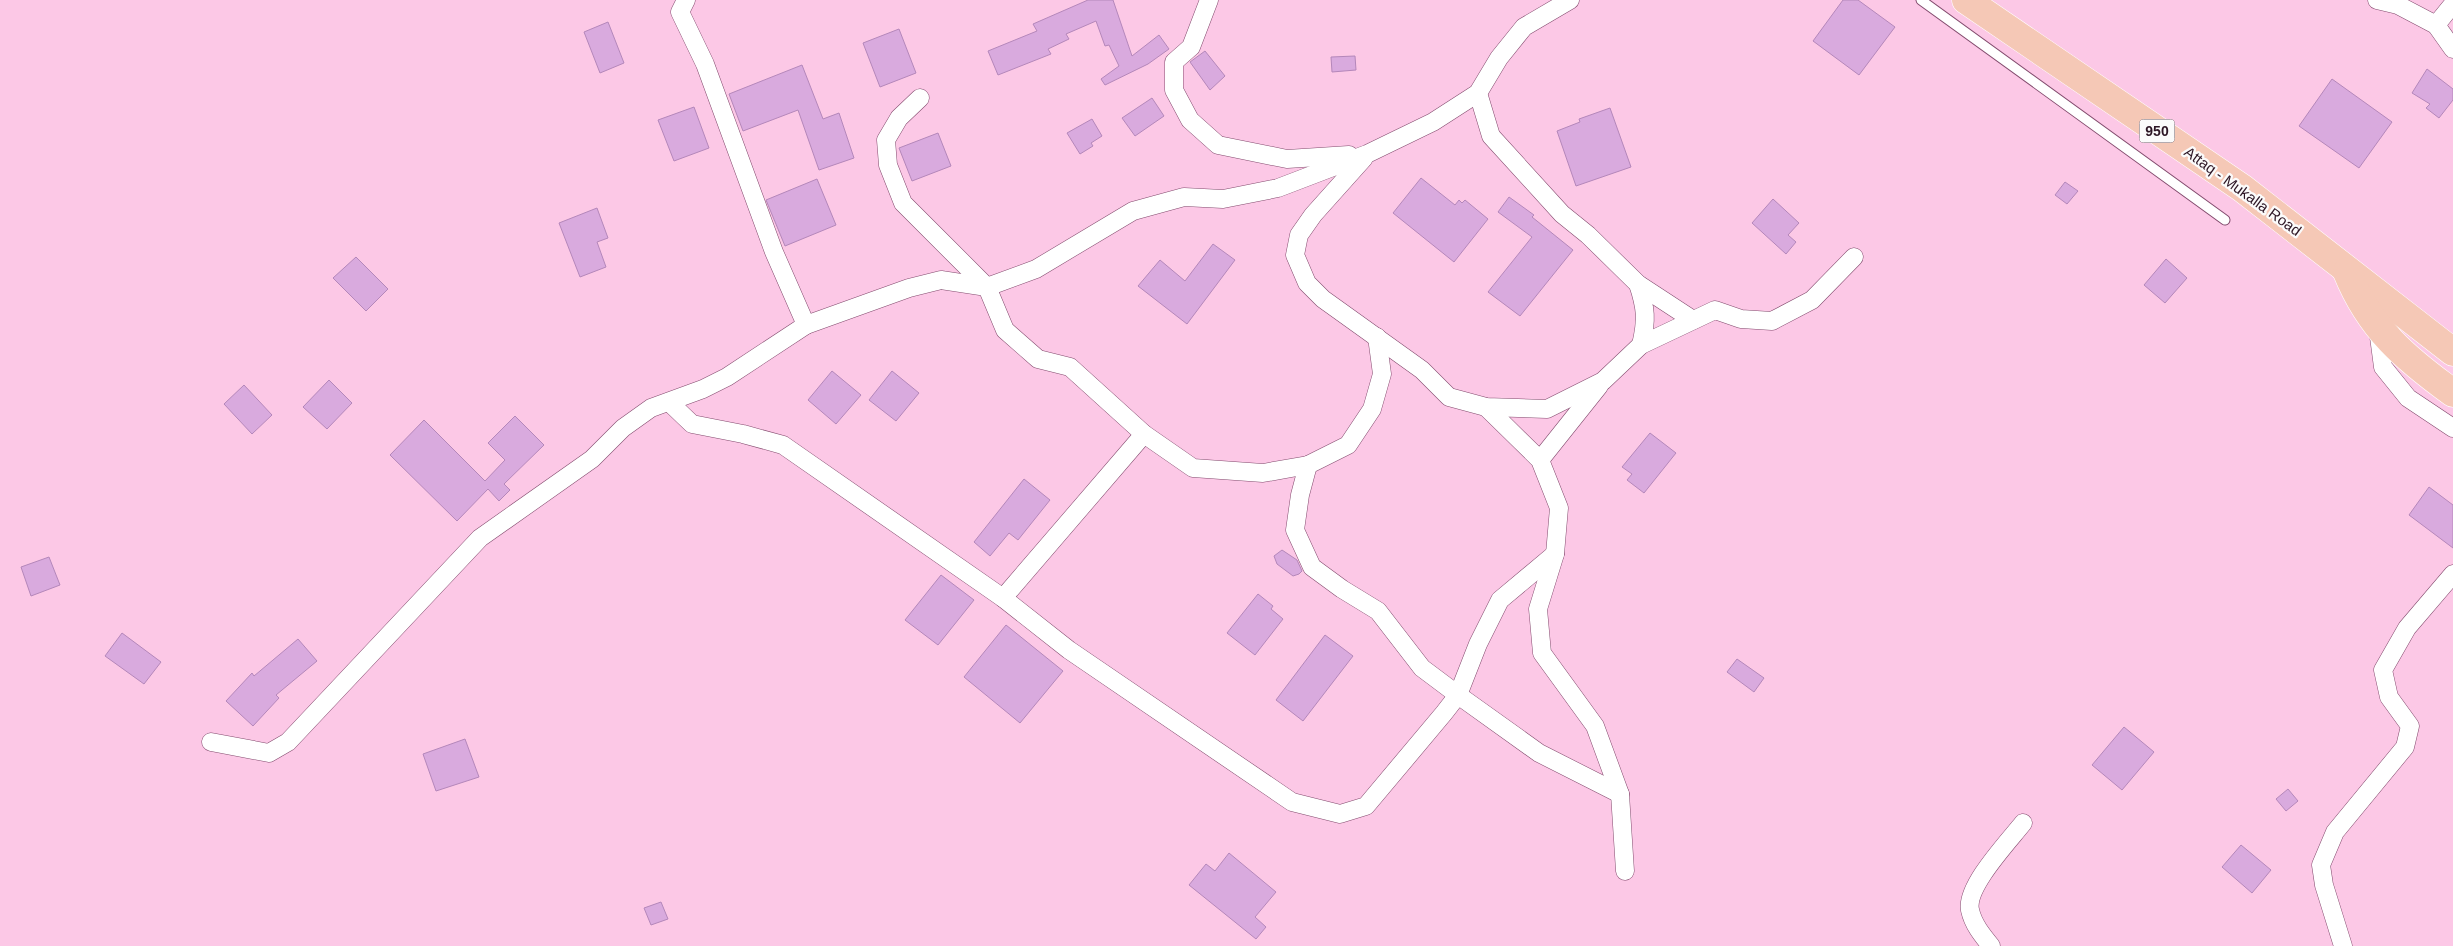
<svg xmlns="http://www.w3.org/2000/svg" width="2453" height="946" font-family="Arial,sans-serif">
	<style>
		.building { fill: #d9aade; stroke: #b487ba }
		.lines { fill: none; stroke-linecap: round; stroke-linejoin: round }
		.lane-casing { stroke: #834b6e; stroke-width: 11 }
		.street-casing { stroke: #834b6e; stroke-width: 19 }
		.primary-casing { stroke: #fff; stroke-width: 29 }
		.lane { stroke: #fff; stroke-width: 9 }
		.street { stroke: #fff; stroke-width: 18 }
		.primary { stroke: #f5c8b6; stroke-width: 28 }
		.labels { text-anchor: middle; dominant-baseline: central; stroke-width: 4.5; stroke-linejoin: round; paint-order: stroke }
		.shield { fill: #fbfbfb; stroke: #6a5a64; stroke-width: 1 }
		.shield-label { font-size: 14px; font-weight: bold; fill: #2c1524 }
		.street-label { font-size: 15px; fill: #2c1524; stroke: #fbfbfb }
	</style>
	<rect width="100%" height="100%" fill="#fcc8e6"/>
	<g class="building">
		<path d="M1088,0H1113L1132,56L1159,35L1169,49L1148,64L1105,85L1101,79L1119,66L1109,45L1105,46L1096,21L1066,34L1069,39L1048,49L1051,54L998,75L988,51L1037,31L1033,24Z"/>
		<path d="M1843,0H1858L1895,27L1859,75L1813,41Z"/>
		<path d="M608,22L624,63L600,73L584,32Z"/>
		<path d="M899,29L916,73L880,87L863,43Z"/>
		<path d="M1205,51L1225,76L1210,90L1190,62Z"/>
		<path d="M1355,56L1356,70L1332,72L1331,57Z"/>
		<path d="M802,65L823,119L839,113L854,158L819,170L798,110L743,131L729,94Z"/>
		<path d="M2427,69L2453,89V100L2439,118L2426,108L2430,104L2412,93Z"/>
		<path d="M2332,79L2392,122L2359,168L2299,126Z"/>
		<path d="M1152,98L1164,116L1135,136L1122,118Z"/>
		<path d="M694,107L709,148L674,161L658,120Z"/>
		<path d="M1610,108L1631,167L1576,186L1557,131L1580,122L1579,119Z"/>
		<path d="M1092,119L1102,136L1091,143L1093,146L1080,154L1067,133Z"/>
		<path d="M938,133L951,166L912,181L899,148Z"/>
		<path d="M1421,178L1455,205L1459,200L1462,203L1465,200L1488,219L1454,262L1393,213Z"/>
		<path d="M817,179L836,225L785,246L766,200Z"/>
		<path d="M2065,182L2078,191L2067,204L2055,195Z"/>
		<path d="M1509,197L1534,215L1532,217L1573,250L1520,316L1488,292L1532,237L1498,212Z"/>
		<path d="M1773,199L1799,223L1788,235L1796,242L1786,254L1752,223Z"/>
		<path d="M597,208L608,238L597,242L606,267L580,277L559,223Z"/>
		<path d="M1213,244L1235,260L1187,324L1138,286L1160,260L1185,281Z"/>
		<path d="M356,257L388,289L366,311L333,278Z"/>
		<path d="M2166,259L2187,278L2165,303L2144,285Z"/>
		<path d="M832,371L861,395L836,424L808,400Z"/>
		<path d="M892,371L919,393L896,421L869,400Z"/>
		<path d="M329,380L352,403L327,429L303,407Z"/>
		<path d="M244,385L272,415L252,434L224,404Z"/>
		<path d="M515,416L544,445L504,484L510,490L499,501L488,489L457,521L390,455L424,420L485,481L505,460L488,443Z"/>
		<path d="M1650,433L1676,453L1644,493L1627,480L1632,474L1622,467Z"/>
		<path d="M1024,479L1050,500L1018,540L1009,533L990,556L974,542Z"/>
		<path d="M2429,487L2453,505V548L2409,515Z"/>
		<path d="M1282,550L1297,560L1302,571L1299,574L1293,576L1277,564L1274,556Z"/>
		<path d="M49,557L60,585L31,596L21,567Z"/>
		<path d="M941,575L974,600L938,645L905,620Z"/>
		<path d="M1258,594L1273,606L1271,609L1283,619L1255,655L1227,633Z"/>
		<path d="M1006,625L1063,671L1020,723L964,677Z"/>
		<path d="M122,633L161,662L144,684L105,656Z"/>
		<path d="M1325,635L1353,656L1303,721L1276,700Z"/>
		<path d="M298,639L317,661L276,695L279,698L253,726L226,701L252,673L254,676Z"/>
		<path d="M1737,659L1764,678L1754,692L1727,672Z"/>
		<path d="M2124,727L2154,752L2122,790L2092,765Z"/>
		<path d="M465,739L479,777L436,791L423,754Z"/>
		<path d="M2288,789L2298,801L2286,811L2276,799Z"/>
		<path d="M2241,845L2271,870L2252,893L2222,867Z"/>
		<path d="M1229,853L1276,892L1255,917L1266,927L1256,939L1189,885L1206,864L1215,871Z"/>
		<path d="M661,902L668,919L651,925L644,908Z"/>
	</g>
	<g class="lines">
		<defs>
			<path id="lane" d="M1921,0L2225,220"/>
			<g id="street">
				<path d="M686,0L680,12L705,64L774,252L806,325"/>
				<path d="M1209,0L1191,47L1174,62V90L1190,120L1218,145L1287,159L1349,155"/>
				<path d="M2377,0L2398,5L2436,25L2453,49"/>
				<path d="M2436,25L2453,4"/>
				<path d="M1478,93L1491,136L1562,214L1588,235L1638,284L1693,320"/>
				<path d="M920,98L899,118L886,140L888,165L903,203L987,287L1005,330L1038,359L1070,367L1144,434L1193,468L1263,473L1308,465L1348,445L1372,409L1382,374L1377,337"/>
				<path d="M1364,158L1313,215L1299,235L1295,255L1307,283L1323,299L1422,370L1449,397L1486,407L1547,409L1603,381L1641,345L1715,310L1741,319L1772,321L1812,300L1854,257"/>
				<path d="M1638,284C1646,308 1647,320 1641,345"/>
				<path d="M2378,329L2383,367L2408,398L2453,428"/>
				<path d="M669,402L692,424L743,434L783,445L1003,598L1069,650L1292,802L1340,814L1366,806L1444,713L1458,695L1478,644L1500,600L1555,554"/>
				<path d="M1486,407L1540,460L1559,508L1555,554L1538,609L1542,653L1595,726L1620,794L1625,871"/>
				<path d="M1540,460L1599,386"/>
				<path d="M1308,465L1300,495L1295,530L1312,567L1342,589L1378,611L1422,668L1458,695L1539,753L1620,794"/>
				<path d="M1003,598L1144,434"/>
				<path d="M211,742L269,753L288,742L480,538L592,459L623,428L651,408L703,389L727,377L806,325L909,288L941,280L987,287L1036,269L1133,211L1184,197L1223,199L1278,188L1367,154L1433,122L1478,93L1499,58L1524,27L1570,0"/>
				<path d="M1991,946C1982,935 1973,924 1970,910C1965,887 2009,841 2023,823"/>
				<path d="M2343,946L2324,885L2321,865L2335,832L2405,747L2410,726L2389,697L2383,670L2407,628L2453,574"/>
			</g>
			<g id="primary">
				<path d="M1966,0L2242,188L2453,352"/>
				<path d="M2347,272C2370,329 2405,358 2453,393"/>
			</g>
		</defs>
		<use href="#lane" class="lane-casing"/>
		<use href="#street" class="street-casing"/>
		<use href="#primary" class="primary-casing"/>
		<use href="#lane" class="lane"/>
		<use href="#street" class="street"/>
		<use href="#primary" class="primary"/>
	</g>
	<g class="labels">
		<rect class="shield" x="2139.5" y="119.5" width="35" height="23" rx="4"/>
		<g class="shield-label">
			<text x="2157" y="131">950</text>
		</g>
		<g class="street-label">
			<text transform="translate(2243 191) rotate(36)">Attaq - Mukalla Road</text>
		</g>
	</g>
</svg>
